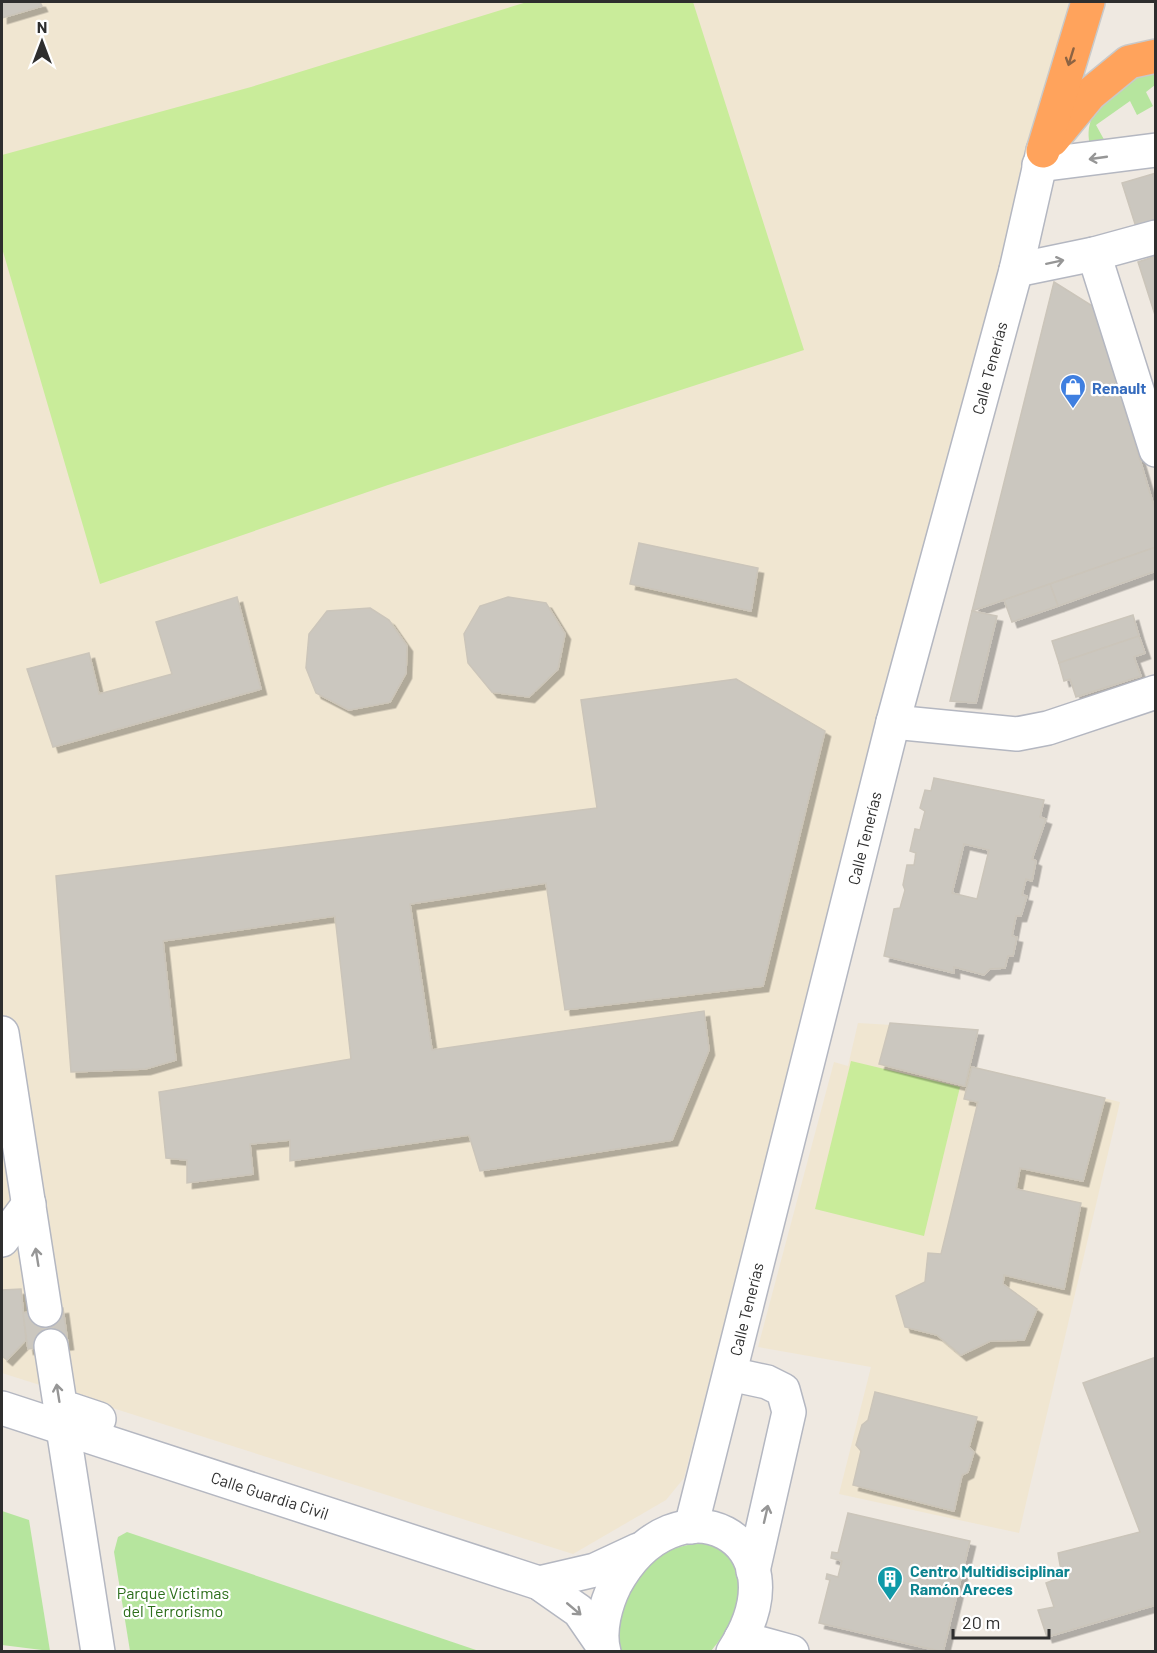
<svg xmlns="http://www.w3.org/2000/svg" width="1157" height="1653" font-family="Barlow,sans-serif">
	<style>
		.education { fill: #f0e6d1 }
		.green { fill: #b6e59e }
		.pitch { fill: #c9ec9a }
		.building { fill: #cbc7bf; stroke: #cbc5ba; stroke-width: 1.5; fill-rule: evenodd; filter: url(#shadow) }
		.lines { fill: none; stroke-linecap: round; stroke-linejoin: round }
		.minor-casing { stroke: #b4b7c1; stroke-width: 36 }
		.highway-casing { stroke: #c9c9c9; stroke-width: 36 }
		.minor { stroke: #fff; stroke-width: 33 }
		.highway { stroke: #ffa35c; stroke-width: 33 }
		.oneway { stroke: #8c6343 }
		.oneway2 { stroke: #969696 }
		.labels { text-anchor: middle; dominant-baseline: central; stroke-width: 4.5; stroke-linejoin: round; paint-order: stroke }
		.street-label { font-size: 16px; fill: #2e2e2e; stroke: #fff }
		.shop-label { font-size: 16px; font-weight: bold; fill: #366cbe; stroke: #fff; text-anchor: start }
		.culture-label { font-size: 16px; font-weight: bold; fill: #0d838f; stroke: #fff; text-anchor: start }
		.park-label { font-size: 16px; fill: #2c6e1b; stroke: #fff }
	</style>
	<defs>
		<filter id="shadow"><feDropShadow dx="5.5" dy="5.5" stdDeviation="0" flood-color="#0004"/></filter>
	</defs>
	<rect width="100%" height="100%" fill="#efe9e1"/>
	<g class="education">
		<path d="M2,2H1076L1041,107L684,1478L666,1500L573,1554L2,1373Z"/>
		<path d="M858,1023L978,1030L971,1066L1120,1102L1019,1533L839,1494L871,1367L758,1347L834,1062L848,1066Z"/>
	</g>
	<g class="green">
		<path d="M1155,67V85L1146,92L1153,106L1137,115L1130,101L1096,125L1107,145L1092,151C1076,108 1122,84 1155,67Z"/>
		<path d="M2,1511L29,1520L50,1651L2,1645Z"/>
		<path d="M127,1532L479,1651H130L114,1552L118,1537Z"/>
		<path d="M701,1542L727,1551C731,1561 738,1572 739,1582C743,1607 726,1633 711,1651L618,1652C616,1611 632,1571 669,1551C678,1546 691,1545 701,1542Z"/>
	</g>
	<g class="pitch">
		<path d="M527,2H693L804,350L388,485L100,584L2,248V155L251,87Z"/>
		<path d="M851,1061L960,1087L924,1236L815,1209Z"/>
	</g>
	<g class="building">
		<path d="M2,2H40L42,6L2,18Z"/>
		<path d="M1156,173V221L1136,227L1122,183Z"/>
		<path d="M1156,256V318L1138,262Z"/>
		<path d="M1054,282L1094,307L1156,513V547L972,611Z"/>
		<path d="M639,543L758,568L751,611L630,584Z"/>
		<path d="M1156,547V571L1058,606L1050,584Z"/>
		<path d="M1050,584L1058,606L1012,622L1004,600Z"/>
		<path d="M237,597L261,689L53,747L27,669L89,653L99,694L172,674L156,622Z"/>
		<path d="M508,597L546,603L565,634L558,669L529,697L492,692L468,663L464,634L480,606Z"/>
		<path d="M370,608L389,620L407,646L406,673L390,702L349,710L316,693L306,668L309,634L327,611Z"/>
		<path d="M972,611L997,616L976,703L950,701Z"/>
		<path d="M1133,615L1139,636L1059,663L1052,641Z"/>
		<path d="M1139,636L1145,653L1134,657L1141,676L1076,697L1070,679L1064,681L1059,663Z"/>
		<path d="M736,679L825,731L763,986L565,1010L546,883L410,904L432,1050L704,1011L709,1050L672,1140L480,1171L469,1135L290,1161V1140L250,1144L253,1174L187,1183V1160L166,1158L159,1092L351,1059L335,916L163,941L176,1060L145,1069L71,1072L56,876L597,808L581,700Z"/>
		<path d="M934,778L1044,800L1040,817L1046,819L1032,859L1036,861L1032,881L1026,879L1022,895L1027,896L1021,916H1016L1012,936L1017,937L1013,956H1008L1005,968L990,969L984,975L954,967V973L884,956L894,909L900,908L905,890L903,885L907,865H914L916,853L910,851L915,829L920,830L925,811L920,808L925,790L931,791ZM964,844L989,850L977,899L952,893Z"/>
		<path d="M890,1023L978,1030L965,1086L879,1064Z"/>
		<path d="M972,1067L1105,1098L1083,1181L1020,1168L1016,1189L1081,1203L1064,1289L1004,1275L1003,1284L1037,1309L1024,1340L990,1341L961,1355L937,1335L905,1327L896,1296L925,1282L928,1253L941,1254L978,1102L964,1099Z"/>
		<path d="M21,1289L26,1340L7,1360L2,1356V1290Z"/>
		<path d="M63,1308L68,1344L28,1349L23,1313Z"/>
		<path d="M1156,1357V1605L1047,1637L1038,1610L1054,1607L1046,1583L1062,1577L1058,1553L1140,1532L1083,1383Z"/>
		<path d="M875,1392L977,1417L969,1447L974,1452L968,1472L962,1475L954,1511L853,1485L861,1451L856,1445L862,1425L868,1420Z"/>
		<path d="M848,1513L970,1541L943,1652L819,1623L830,1580L826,1579L827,1574L838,1577L842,1561L831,1558L832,1552L838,1553Z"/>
	</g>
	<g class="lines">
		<defs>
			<g id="minor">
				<path d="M1039,165L1156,150"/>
				<path d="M1094,254L1156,450"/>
				<path d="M1016,270L1094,254L1156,237"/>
				<path d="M893,722L1017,734L1048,728L1156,692"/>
				<path d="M2,1033L45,1310"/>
				<path d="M2,1240L29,1204"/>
				<path d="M51,1346L60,1404L63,1407L99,1419"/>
				<path d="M730,1374L767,1382L783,1390L789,1412L753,1571"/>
				<path d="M2,1408L539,1583L579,1611L601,1643"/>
				<path d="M63,1428L98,1652"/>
				<path d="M691,1527L893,722L1016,270L1043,151"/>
				<path d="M539,1583L595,1570L638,1550"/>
				<path d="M741,1638L792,1652"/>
				<path d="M604,1652C598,1631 606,1603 615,1585C676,1472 808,1537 733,1652"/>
			</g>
			<g id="highway">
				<path d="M1052,140L1090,94L1129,62L1156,56"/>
				<path d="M1043,151L1088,2"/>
			</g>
		</defs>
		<use href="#minor" class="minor-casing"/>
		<use href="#highway" class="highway-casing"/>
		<use href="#minor" class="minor"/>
		<use href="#highway" class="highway"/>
	</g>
	<defs><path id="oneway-shaft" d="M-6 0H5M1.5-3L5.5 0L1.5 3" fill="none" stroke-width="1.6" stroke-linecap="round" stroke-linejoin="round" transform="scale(1.5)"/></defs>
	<use class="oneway" href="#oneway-shaft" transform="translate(1071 57) rotate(107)"/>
	<g class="oneway2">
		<use href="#oneway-shaft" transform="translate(1098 158) rotate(172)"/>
		<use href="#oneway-shaft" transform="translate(1055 262) rotate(-12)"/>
		<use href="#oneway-shaft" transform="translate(37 1257) rotate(-99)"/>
		<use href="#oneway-shaft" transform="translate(58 1393) rotate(-99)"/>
		<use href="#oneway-shaft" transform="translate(766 1514) rotate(-77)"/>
		<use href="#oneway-shaft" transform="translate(574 1609) rotate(40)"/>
	</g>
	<defs>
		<symbol id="shop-pin" viewBox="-11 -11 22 30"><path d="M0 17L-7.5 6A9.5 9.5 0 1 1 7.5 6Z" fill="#3f7fe0" stroke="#fff"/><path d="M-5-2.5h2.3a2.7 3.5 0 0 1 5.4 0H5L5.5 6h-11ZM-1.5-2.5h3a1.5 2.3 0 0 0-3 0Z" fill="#fff"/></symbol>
		<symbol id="building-pin" viewBox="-11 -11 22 30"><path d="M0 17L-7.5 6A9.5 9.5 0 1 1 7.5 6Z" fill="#0f9aa8" stroke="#fff"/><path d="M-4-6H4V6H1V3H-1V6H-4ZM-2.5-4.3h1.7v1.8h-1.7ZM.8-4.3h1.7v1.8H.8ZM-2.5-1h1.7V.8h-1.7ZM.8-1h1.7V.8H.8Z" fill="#fff"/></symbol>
	</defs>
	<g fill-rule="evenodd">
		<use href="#shop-pin" x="1058" y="372" width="30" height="40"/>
		<use href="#building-pin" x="875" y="1564" width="30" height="40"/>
	</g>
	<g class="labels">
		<g class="street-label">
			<text transform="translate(989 368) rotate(-75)">Calle Tenerías</text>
			<text transform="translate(864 838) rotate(-76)">Calle Tenerías</text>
			<text transform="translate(746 1309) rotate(-76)">Calle Tenerías</text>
			<text transform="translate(270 1495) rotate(18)">Calle Guardia Civil</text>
		</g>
		<g class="shop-label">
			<text x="1092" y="387">Renault</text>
		</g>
		<g class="culture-label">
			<text x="910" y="1570">Centro Multidisciplinar<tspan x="910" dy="18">Ramón Areces</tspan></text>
		</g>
		<g class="park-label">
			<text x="173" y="1592">Parque Víctimas<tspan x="173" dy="18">del Terrorismo</tspan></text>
		</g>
	</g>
	<rect width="1157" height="1653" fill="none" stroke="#2e2e2e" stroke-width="6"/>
	<g transform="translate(42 42)" stroke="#ffffff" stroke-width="4.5" paint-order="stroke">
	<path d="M0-4.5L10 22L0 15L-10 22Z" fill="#2e2e2e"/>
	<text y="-9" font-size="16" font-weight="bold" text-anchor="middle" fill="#2e2e2e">N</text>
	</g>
	<path d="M953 1629v9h96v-9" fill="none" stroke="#2e2e2e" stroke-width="3"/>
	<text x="962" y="1629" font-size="18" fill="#2e2e2e" stroke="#ffffff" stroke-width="4.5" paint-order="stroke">20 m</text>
</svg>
